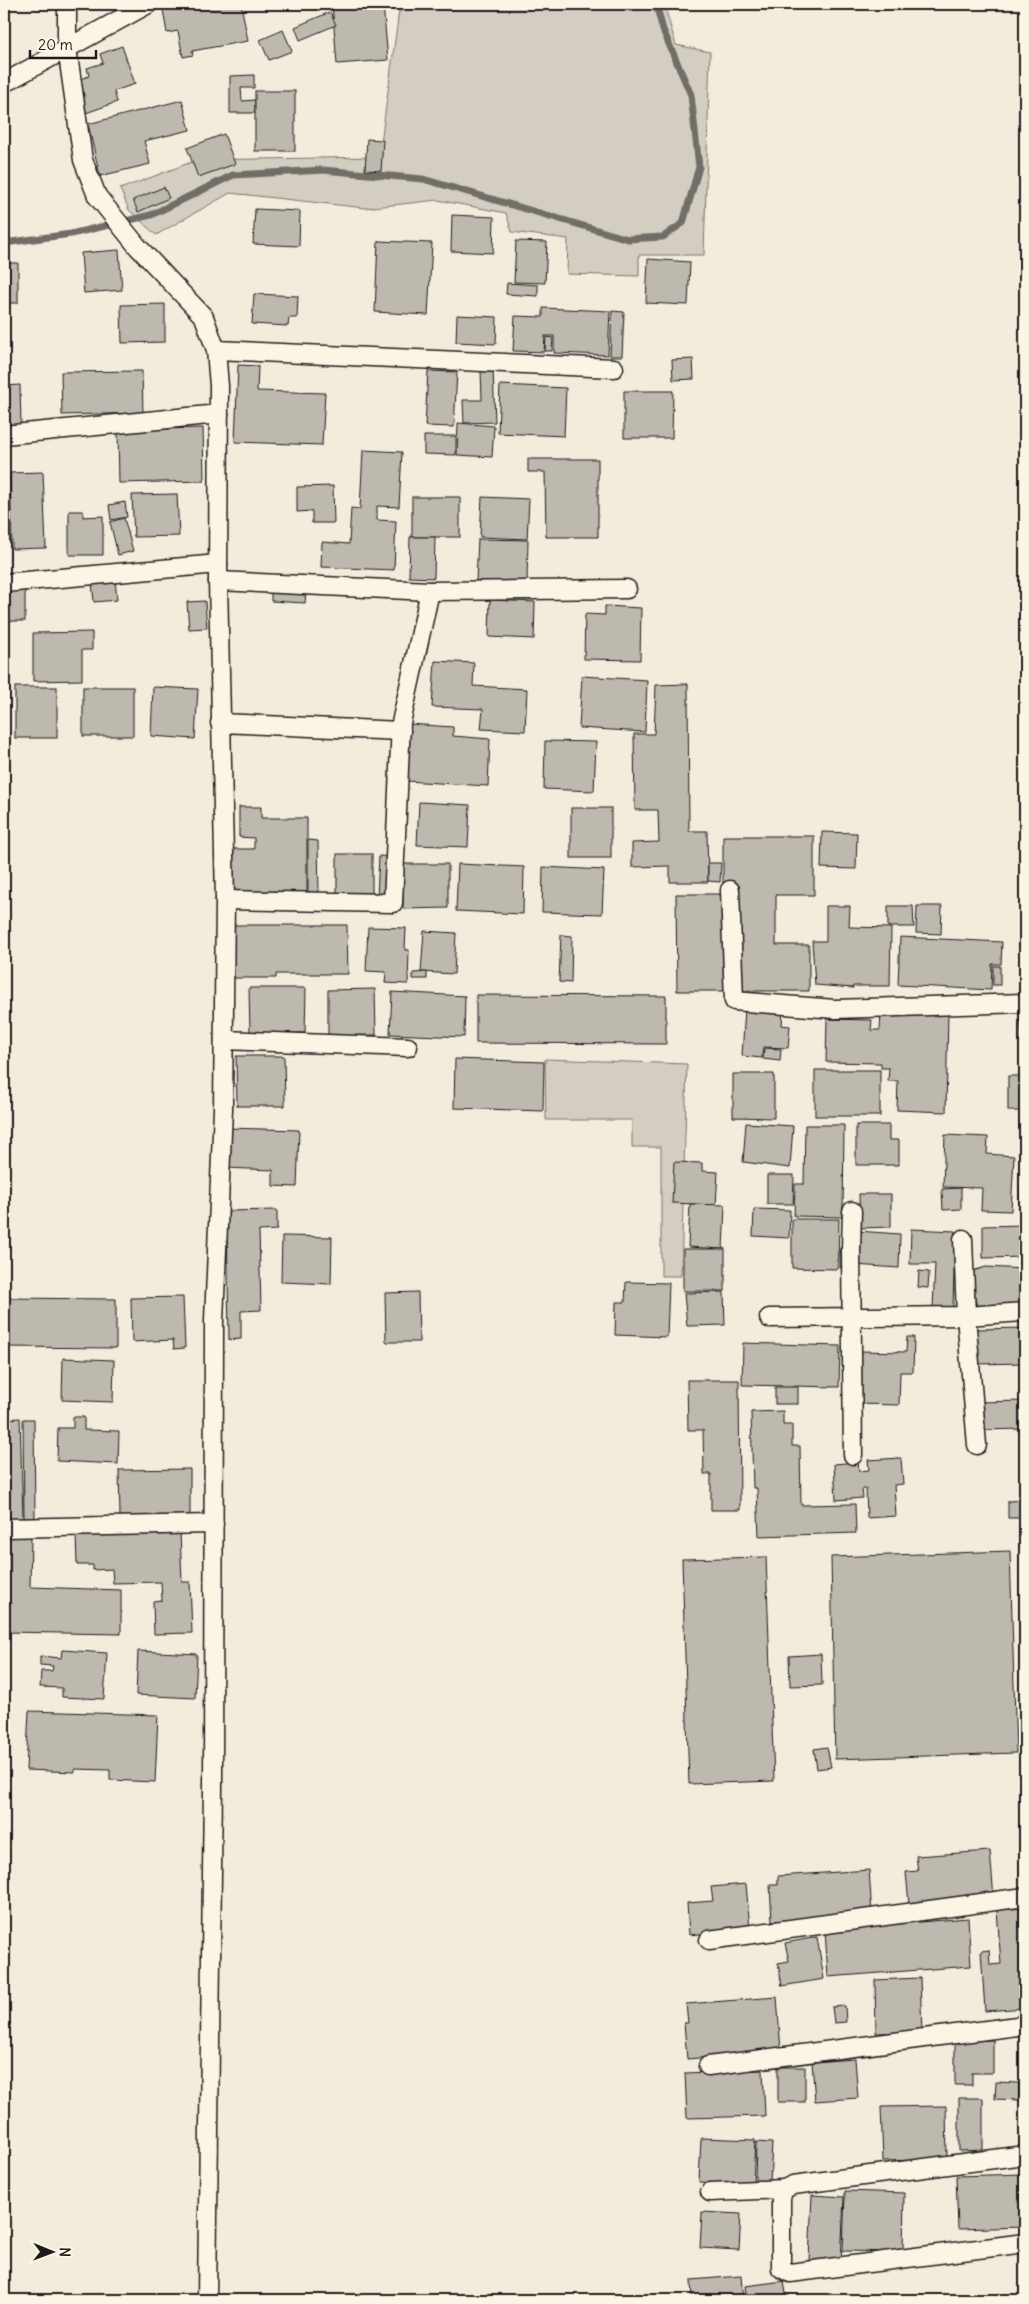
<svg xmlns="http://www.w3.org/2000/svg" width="1029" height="2304" font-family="Delius,sans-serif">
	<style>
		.green { fill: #d3cec1; stroke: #78756e }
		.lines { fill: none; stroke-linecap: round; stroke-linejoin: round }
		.stream { stroke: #716e68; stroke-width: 7 }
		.building { fill: #beb9ae; stroke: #1c1c1c }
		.street-casing { stroke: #1c1c1c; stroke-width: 21 }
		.street { stroke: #fcf5e5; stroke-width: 18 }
	</style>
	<rect width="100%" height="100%" fill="#f3ecdd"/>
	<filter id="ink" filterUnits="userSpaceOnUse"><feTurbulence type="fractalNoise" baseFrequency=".02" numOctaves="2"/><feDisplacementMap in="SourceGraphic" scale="10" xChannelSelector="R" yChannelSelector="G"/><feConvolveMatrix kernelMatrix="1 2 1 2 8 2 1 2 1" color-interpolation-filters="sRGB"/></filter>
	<g filter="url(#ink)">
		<g class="green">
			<path d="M436,4H664L676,45L710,52L704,255H639V276L567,274L568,239L512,232L506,213L438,200L365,208L230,193L156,235L129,210L120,189L197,160L379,157L399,11Z"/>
			<path d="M545,1059L687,1064L681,1276H661V1147H632V1120H546Z"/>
		</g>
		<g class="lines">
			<path class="stream" d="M4,243L71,234L151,215L233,175L323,170L423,179L628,239L663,237L683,223L699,167L691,95L663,30L656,4"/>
		</g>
		<g class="building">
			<path d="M193,4H241L248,41L192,51L193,55L183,57L178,31L167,33L163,10Z"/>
			<path d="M332,4H383L388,60L337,64Z"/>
			<path d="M330,12L336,25L300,40L295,27Z"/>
			<path d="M283,30L292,51L269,60L260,40Z"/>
			<path d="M122,46L135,84L114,91L117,102L83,114L72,82L89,76L87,68L103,63L100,54Z"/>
			<path d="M254,75V88H241L242,101L255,100V113H230V76Z"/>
			<rect x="255" y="91" width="40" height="60"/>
			<path d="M182,100L190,130L144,141L150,164L100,176L88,124Z"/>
			<path d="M224,134L235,164L198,177L187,148Z"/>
			<path d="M367,139L383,140L381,171L365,170Z"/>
			<path d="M164,187L169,198L138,212L133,200Z"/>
			<path d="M255,209L300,211L299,246L253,244Z"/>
			<path d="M452,215L494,217L493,253L451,251Z"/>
			<path d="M378,241L432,243L428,315L375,312Z"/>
			<path d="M516,241L547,242L545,283L514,282Z"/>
			<path d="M119,250L122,290L84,293L81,253Z"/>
			<path d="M648,259L690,262L688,305L646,303Z"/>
			<rect x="4" y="263" width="14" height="40"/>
			<path d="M507,283L538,285V296L506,294Z"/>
			<path d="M254,294L298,296L297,318H289L288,326L252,324Z"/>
			<path d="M165,304V342L122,343L121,305Z"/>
			<path d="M543,308L610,311L608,355L554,353V336H545L544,352L513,351L515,316L543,317Z"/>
			<path d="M612,311L624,312L622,356H610Z"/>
			<path d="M457,315L497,317L496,344L456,342Z"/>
			<path d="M546,337L553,338L552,351H545Z"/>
			<path d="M693,359L694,379L673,380L672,360Z"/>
			<path d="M238,365L258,366L257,391L325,393L322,445L235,442Z"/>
			<path d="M481,370H493L495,422L464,423L463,400H482Z"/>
			<path d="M142,371L143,413L62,415L61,372Z"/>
			<path d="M428,371L457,372L454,427L425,426Z"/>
			<path d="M20,385L21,427H4V386Z"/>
			<path d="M500,385L566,388L564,436L498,433Z"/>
			<path d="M624,391H673L672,438H624Z"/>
			<path d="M458,423L494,426L492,457L457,455Z"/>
			<path d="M203,428L204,481L119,483L118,430Z"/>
			<path d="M424,436H456V455L424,454Z"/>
			<path d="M363,450L402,452L399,507L377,506V520L396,521L394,570L321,567L322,542L349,544L351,508L360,509Z"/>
			<path d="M528,459H598V537H546L545,472H528Z"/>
			<path d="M43,472L46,548L12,549L10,473Z"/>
			<path d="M333,486L334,523H312V511L297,512V487Z"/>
			<path d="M177,494L179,536L134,537L132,495Z"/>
			<rect x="412" y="497" width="48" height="40"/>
			<path d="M482,497L529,499L527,539L480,537Z"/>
			<path d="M125,502L127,517L111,520L109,505Z"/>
			<path d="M69,511H83V517L103,516V555H69Z"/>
			<path d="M124,518L133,551L118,555L110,522Z"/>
			<path d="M410,537H435L434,578L409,577Z"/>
			<path d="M478,539L528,540L527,582L476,581Z"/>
			<path d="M115,580L117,600L94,602L92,582Z"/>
			<rect x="4" y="588" width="21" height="33"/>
			<path d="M271,589L306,591L305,603L271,601Z"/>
			<path d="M490,600L535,602L534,639L489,637Z"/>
			<path d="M205,601L207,628L189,629L187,602Z"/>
			<path d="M605,606L641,608L640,660L584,659L585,614L605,615Z"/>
			<path d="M92,632V650H82V680L33,681V633Z"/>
			<path d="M435,661L474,663L473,686L527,689L525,731L481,729L483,709L432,707Z"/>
			<path d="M582,676L647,680L645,732L579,728Z"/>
			<path d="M688,684L689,831H707L708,882H670V866L632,867V843L659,842L658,810H635L634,734H654L656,685Z"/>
			<rect x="15" y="687" width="42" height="51"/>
			<rect x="83" y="687" width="50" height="49"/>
			<path d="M153,687L198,689L195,739L151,736Z"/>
			<path d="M409,724L453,727V736L490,739L488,786L406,781Z"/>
			<path d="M545,741L596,742L594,791L544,789Z"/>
			<path d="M419,802L470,805L468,847L417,845Z"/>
			<path d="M239,807H261V818H307V894H230V849H254V838L239,837Z"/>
			<rect x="571" y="808" width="40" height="50"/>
			<path d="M822,832L857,833L856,869L821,868Z"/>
			<path d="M723,836H814V895H776V945H809V991H739L738,886H723Z"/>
			<path d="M308,840L318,841L319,893H308Z"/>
			<rect x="337" y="854" width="35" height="43"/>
			<path d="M379,856L394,857L391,898L377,897Z"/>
			<path d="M708,863H721L720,882L708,881Z"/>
			<path d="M403,864H448V908L403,909Z"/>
			<path d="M458,864L524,867L523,914L456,911Z"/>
			<path d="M543,867L604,870L602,914L542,912Z"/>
			<path d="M676,894H725V991H677Z"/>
			<path d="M826,906H850L849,927L891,928L890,986H853V988L815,985L812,941H826Z"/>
			<path d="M888,906H913L914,927H888Z"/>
			<path d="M917,906H942L941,934L916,933Z"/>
			<path d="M232,925H347L348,974H276V978H233Z"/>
			<path d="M368,927L406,928L405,950H409L408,984L385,983L386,972L366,971Z"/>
			<path d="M424,931L456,933L454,974L421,972Z"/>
			<path d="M561,935L572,936L571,983L559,982Z"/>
			<path d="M900,937L1002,942L1001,964H992L991,990L898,985Z"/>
			<rect x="993" y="966" width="7" height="19"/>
			<path d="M427,972V979H413V973Z"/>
			<path d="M249,988H306L305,1033H250Z"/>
			<path d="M375,989L376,1035L328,1036V990Z"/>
			<path d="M392,992L465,996L464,1037L390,1034Z"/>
			<path d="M476,995L666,996V1044L476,1043Z"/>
			<path d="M745,1008L783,1010L782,1025L790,1026L788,1048L763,1047L762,1058L742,1056Z"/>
			<path d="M881,1011L948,1012L946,1112L897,1110L898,1081H888L889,1068H881V1063L826,1062L827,1019L872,1020L871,1030H880Z"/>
			<path d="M1020,1011H1025V1064H1022Z"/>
			<path d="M764,1048L781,1049L780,1061L763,1059Z"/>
			<path d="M236,1056H284L285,1106H237Z"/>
			<path d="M455,1059L544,1062L543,1111L454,1108Z"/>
			<rect x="815" y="1070" width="65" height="46"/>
			<path d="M733,1074H774V1118L733,1117Z"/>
			<rect x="1008" y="1076" width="17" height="35"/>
			<path d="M746,1123L793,1126L790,1168L743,1162Z"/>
			<path d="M805,1125H844L843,1217L794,1216L795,1184H804Z"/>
			<path d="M856,1125H889V1140H899V1165H856Z"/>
			<path d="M226,1128L299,1130L297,1187L273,1186V1170L225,1168Z"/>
			<path d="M945,1135L988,1137L987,1154L1014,1156L1011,1211L981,1210L982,1188L943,1187Z"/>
			<path d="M674,1162L702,1163V1171L718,1172L716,1205L672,1203Z"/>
			<path d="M1022,1167H1025V1210H1019Z"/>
			<path d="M767,1175H794L793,1204H767Z"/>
			<path d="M961,1188V1209L943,1210L942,1189Z"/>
			<path d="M859,1194H891V1227L860,1228Z"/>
			<path d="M690,1204L725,1205L723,1249L688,1247Z"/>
			<path d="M754,1209L790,1210L789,1238L753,1236Z"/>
			<path d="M277,1210V1230L259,1231L261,1310L241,1311V1339L229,1340L227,1211Z"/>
			<path d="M792,1219H839L838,1269L792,1268Z"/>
			<path d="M1025,1225V1257L983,1258V1226Z"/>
			<path d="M911,1229L955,1231L953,1309L933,1308L935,1264H910Z"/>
			<path d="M856,1231L900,1234L899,1268L854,1265Z"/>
			<path d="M282,1236L332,1237L331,1284L281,1282Z"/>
			<path d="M848,1247V1267L840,1268V1248Z"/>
			<rect x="683" y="1249" width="42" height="42"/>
			<path d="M986,1267L1025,1269V1309L977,1307L969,1272Z"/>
			<path d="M919,1271L929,1272L928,1288L918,1287Z"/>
			<path d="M626,1282L669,1283L667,1337L615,1335L616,1302H625Z"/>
			<path d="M418,1292L419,1342H386L385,1293Z"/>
			<path d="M724,1292L725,1325L687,1326L684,1293Z"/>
			<path d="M183,1297L185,1348L174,1349L173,1340L132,1342L131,1298Z"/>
			<path d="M4,1298L116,1299V1348L4,1347Z"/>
			<path d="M1025,1328V1363L977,1364L976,1329Z"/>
			<path d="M907,1337H914L913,1372H900L899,1405L857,1404L859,1351L906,1352Z"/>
			<path d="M743,1343L840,1346L839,1387L742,1385Z"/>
			<path d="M63,1358L114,1360L113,1402L62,1400Z"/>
			<path d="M687,1380H739L740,1510H711V1474H704L703,1430H688Z"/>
			<rect x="775" y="1387" width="23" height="17"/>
			<path d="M1025,1401V1429L978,1430V1402Z"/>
			<path d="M783,1411V1425H792V1446H800L801,1505L855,1504L856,1533L759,1536L757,1488H753L751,1412Z"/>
			<path d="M73,1417H84V1430L119,1431L118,1464L57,1461L58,1428H73Z"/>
			<path d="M20,1418L23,1520H4V1419Z"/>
			<path d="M23,1419H34L35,1518H24Z"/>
			<rect x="1021" y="1452" width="4" height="44"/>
			<path d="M901,1458L903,1484L894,1485L896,1516L867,1518L866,1489H862L863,1498L836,1500L834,1464L858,1462L859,1471L869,1470L868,1460Z"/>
			<path d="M190,1469V1516L120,1517L119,1470Z"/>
			<path d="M1025,1500V1518H1008V1501Z"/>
			<path d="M180,1531L182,1582H190L192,1633L154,1634L153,1601L162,1600L161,1582L113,1583L112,1569L93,1570V1565H77L76,1534Z"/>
			<path d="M4,1536L31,1537L30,1587L121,1590V1634L4,1632Z"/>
			<path d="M1010,1551L1016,1753L835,1759L831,1557Z"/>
			<path d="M766,1557L774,1781L689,1784L682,1559Z"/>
			<path d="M62,1650L107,1653L104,1699L62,1697V1688L40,1687L41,1671H52L53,1666L40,1665V1656L61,1658Z"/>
			<path d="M138,1651L197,1654L195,1698L136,1695Z"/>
			<path d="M821,1654L822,1685L790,1686L789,1656Z"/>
			<rect x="4" y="1681" width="4" height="32"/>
			<path d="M29,1711L158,1715L155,1782L110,1780V1770L75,1769V1772L26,1770Z"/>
			<path d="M827,1747L831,1767L817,1769L814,1749Z"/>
			<path d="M990,1851L994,1898L909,1904L906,1872L918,1871L916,1856Z"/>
			<path d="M869,1870L872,1915L772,1921L770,1885H778V1876Z"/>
			<path d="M746,1884L750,1929L689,1935L687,1903L713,1901L711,1887Z"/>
			<path d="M1025,1908V2008L985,2011L981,1951L989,1950L990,1965L1001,1964L997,1910Z"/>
			<path d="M968,1918L971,1966L828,1977L825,1930Z"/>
			<path d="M817,1937L824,1979L782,1986L778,1963L789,1961L785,1943Z"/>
			<path d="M920,1978L922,2032L876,2033L875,1980Z"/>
			<path d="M777,1997L781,2051L687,2059L684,2023H688L686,2004Z"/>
			<path d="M845,2006L846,2022L834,2023L832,2007Z"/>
			<path d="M993,2040V2073H972V2085H955V2041Z"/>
			<path d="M855,2059L858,2098L815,2101L812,2062Z"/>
			<rect x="778" y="2067" width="27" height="35"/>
			<path d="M763,2070L765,2116L687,2118L685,2073Z"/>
			<path d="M996,2082L1019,2083V2100L995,2099Z"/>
			<path d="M959,2098H983V2150L959,2151Z"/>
			<path d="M946,2106L947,2159L883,2161L881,2107Z"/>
			<path d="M701,2138L755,2140L753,2184L699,2182Z"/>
			<path d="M756,2142L772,2143L770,2183L755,2182Z"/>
			<path d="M1023,2174L1024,2227L958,2229L956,2176Z"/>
			<path d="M845,2191L904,2193L903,2252L843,2251Z"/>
			<path d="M812,2195L844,2197L841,2261L809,2260Z"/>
			<path d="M702,2212L741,2214L739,2250L700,2248Z"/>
			<path d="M741,2276L743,2300H692L691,2280Z"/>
			<path d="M784,2281L787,2300H747L745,2286Z"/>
		</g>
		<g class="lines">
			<defs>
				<g id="street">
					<path d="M67,4V48L83,160L97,196L138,247L204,317L216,350L219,386L218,581L225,900L223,1109L214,1320L213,1786L207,2300"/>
					<path d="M4,83L148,4"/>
					<path d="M216,350L614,368"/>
					<path d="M4,435L219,414"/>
					<path d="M218,581L430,591L627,589"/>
					<path d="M4,583L218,564"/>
					<path d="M220,723L401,731"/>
					<path d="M730,890L734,1001L835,1009L1025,1003"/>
					<path d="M225,900L393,903L401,723L430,591"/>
					<path d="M224,1040L408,1047"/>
					<path d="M852,1211L851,1249L853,1455"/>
					<path d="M963,1239L966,1316L977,1445"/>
					<path d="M769,1318L966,1316L1025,1312"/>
					<path d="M4,1528L214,1524"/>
					<path d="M709,1940L1025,1897"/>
					<path d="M708,2066L1025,2025"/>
					<path d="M1025,2155L793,2185L784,2189L781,2198V2268L790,2273L1025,2243"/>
					<path d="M710,2192L784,2189"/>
				</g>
			</defs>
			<use href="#street" class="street-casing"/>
			<use href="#street" class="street"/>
		</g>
	</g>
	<rect width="1029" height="2304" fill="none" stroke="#fcf5e5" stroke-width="20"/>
	<rect x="10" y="10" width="1009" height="2284" fill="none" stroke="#1c1c1c" stroke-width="2" filter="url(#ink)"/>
	<g transform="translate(52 2252) rotate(91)" stroke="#fcf5e5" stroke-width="4" paint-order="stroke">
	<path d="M0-4L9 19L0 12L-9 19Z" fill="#1c1c1c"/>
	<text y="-8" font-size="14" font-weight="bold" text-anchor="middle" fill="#1c1c1c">N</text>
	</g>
	<path d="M30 50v8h66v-8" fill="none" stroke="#1c1c1c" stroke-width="2.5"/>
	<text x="38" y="50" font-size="15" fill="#1c1c1c" stroke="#fcf5e5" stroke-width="4" paint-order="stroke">20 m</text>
</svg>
